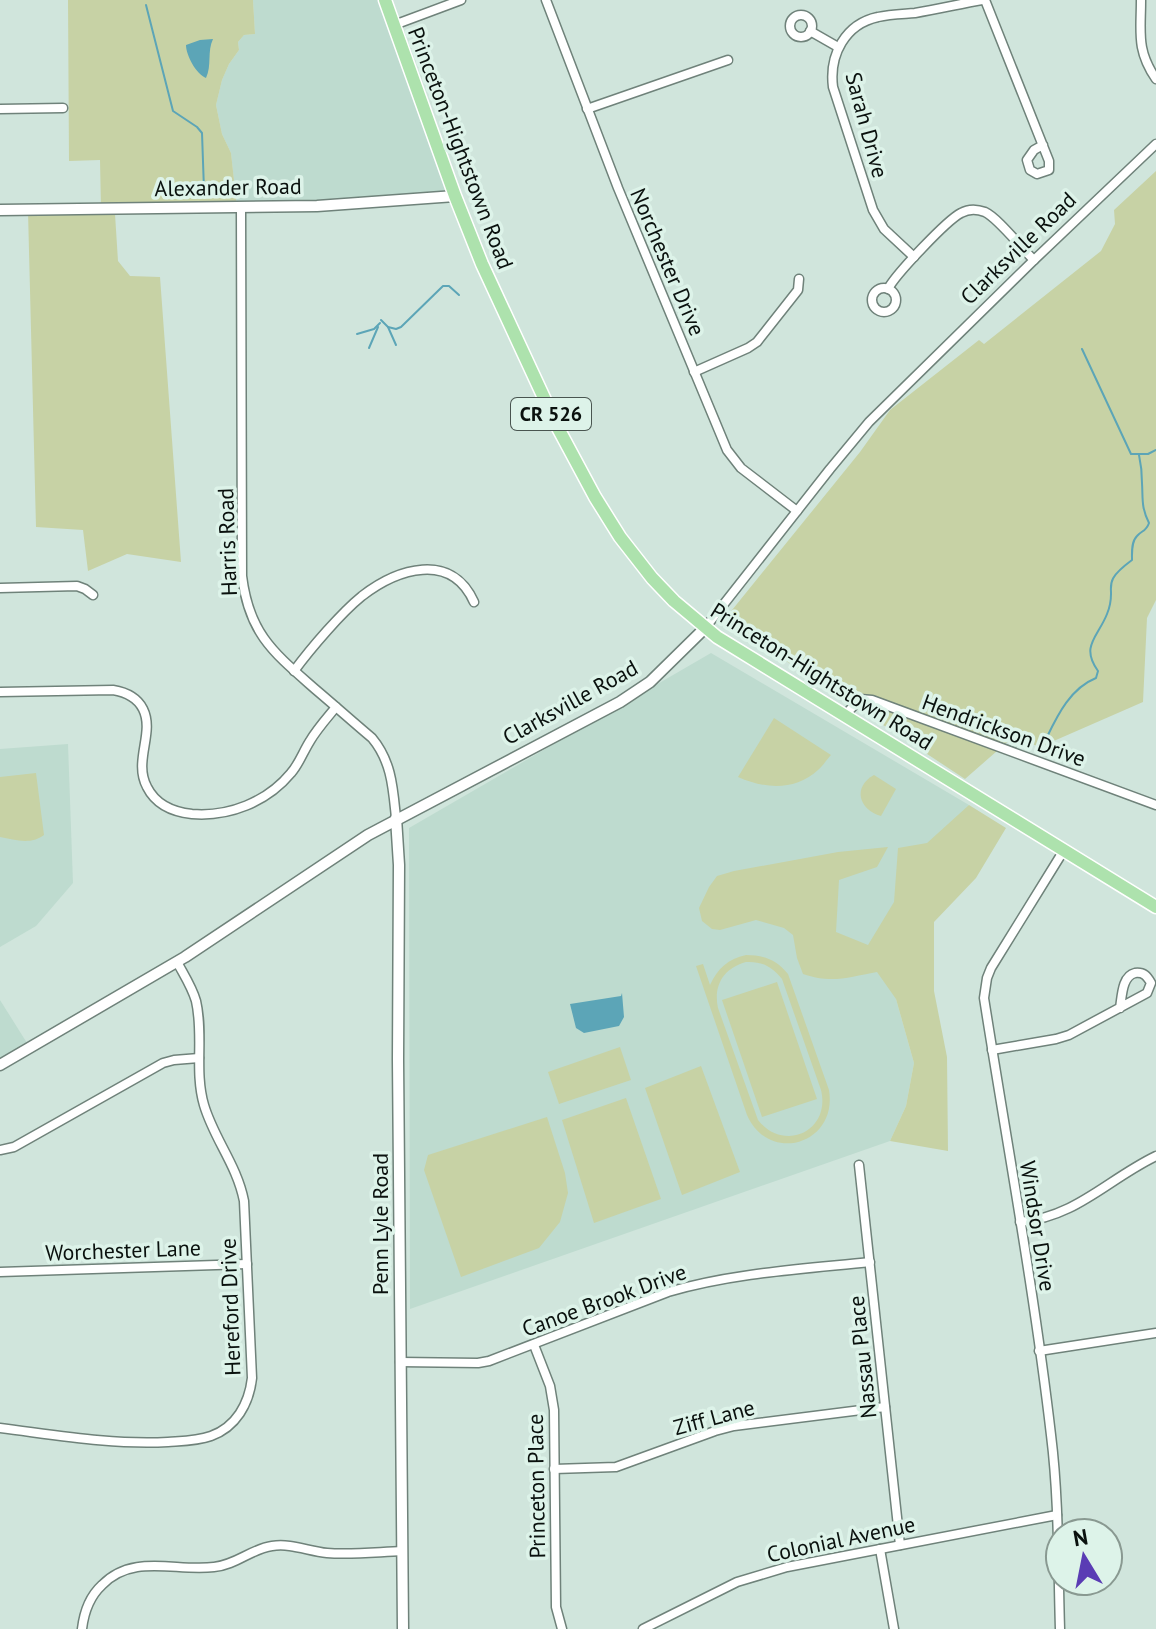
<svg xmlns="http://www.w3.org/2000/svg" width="1156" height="1629" font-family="'PT Sans',sans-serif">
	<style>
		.built { fill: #bedbcf }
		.green { fill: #c7d2a5; fill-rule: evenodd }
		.water { fill: #5ca5b7 }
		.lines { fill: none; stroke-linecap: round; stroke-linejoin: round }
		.stream { stroke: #5ca5b7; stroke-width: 2 }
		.minor-casing { stroke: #6f827a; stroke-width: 11 }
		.tertiary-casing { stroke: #6f827a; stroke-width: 13 }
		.primary-casing { stroke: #fff; stroke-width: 15 }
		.minor { stroke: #fff; stroke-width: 8 }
		.tertiary { stroke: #fff; stroke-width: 10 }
		.primary { stroke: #ade2ad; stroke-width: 12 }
		.labels { text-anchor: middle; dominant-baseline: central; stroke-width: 7; stroke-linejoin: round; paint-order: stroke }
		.shield { fill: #ddf3e9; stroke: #495550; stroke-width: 2 }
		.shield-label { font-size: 20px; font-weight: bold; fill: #0a110e }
		.street-label { font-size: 22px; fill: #0a110e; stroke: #ddf3e9 }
	</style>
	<rect width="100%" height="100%" fill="#d0e5dc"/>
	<g class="built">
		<path d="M253,0H385L455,196L237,207L231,153L222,134L216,105L222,80L229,64L239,50L238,42L244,35L255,34Z"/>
		<path d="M711,653L969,805L937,856L896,999L914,1063L906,1106L890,1141L410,1309L409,828Z"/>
		<path d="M68,744L73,883L36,926L0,947V749Z"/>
		<path d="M0,1000L27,1043L0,1058Z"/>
	</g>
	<g class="green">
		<path d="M68,0H253L255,34L244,35L238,42L239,50L229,64L222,80L216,105L222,134L231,153L237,207L101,209L100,160L69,161Z"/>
		<path d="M1156,171V600L1147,618L1143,702L1040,747L1013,737L965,779L724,620L860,452L890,410L979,340L984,344L1101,251L1115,224L1114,210Z"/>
		<path d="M104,210L115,214L118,261L130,276L160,277L181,562L127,554L88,571L83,530L36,527L28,211Z"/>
		<path d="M774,718L831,755C827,759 823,766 818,770C795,791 765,789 738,777Z"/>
		<path d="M36,773L44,835C31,845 15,840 0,837V777Z"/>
		<path d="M874,775L896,789L881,816C859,810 852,787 874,775Z"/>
		<path d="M969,805L1006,828L976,878L934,922V991L947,1057L948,1151L890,1141L906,1106L914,1063L896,999L877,972C849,977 832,984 803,974L797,958L793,935L784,928L756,920L720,930L712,929L702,921L699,908L709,887L717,876L734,871L838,852L888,847L877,867L839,880L836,932L868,945L894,902L898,848L927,843Z"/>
		<path d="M746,955C764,955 777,960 788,974L829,1090C838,1144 769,1165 747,1115L696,966L703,964L710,985C718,968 728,959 746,955ZM746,962C762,961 772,967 782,979L821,1090C831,1131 784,1153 758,1120L718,1008C713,985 724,968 746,962Z"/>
		<path d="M777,982L817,1099L762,1117L722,1000Z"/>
		<path d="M620,1047L631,1080L559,1104L548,1072Z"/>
		<path d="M701,1066L740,1172L682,1195L645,1088Z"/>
		<path d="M626,1098L661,1199L594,1223L562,1120Z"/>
		<path d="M547,1117L565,1173L568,1193L560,1222L539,1248L461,1277L424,1170L428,1155Z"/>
	</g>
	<g class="water">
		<path d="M213,39C207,51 212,66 206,78C196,74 186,55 186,45L200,40Z"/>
		<path d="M622,993L624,1017L619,1026L584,1033L576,1028L570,1004L621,996Z"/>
	</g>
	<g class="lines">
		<g class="stream">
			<path d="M146,5L173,111L197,127L202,133L204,190"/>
			<path d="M381,320L388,327L396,345"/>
			<path d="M388,327L396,329L401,327L443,286H449L459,295"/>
			<path d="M357,334L374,329L380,323"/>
			<path d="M369,348L378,327"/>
			<path d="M1082,349L1131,454H1148L1156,450"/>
			<path d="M1047,737C1058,714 1071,688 1096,678L1098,671C1080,646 1098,637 1107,614C1119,585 1097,586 1132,560C1132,553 1131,542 1137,536C1142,530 1146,532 1149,523C1141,507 1143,499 1142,483C1142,473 1141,464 1139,455"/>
		</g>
		<defs>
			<g id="minor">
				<path d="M546,0L618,188L727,450L741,468L797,511"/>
				<path d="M985,0L1049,161V170L1037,174L1030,170L1027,160L1034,150L1043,145"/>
				<path d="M1141,0C1141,32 1136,50 1156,79"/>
				<circle cx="801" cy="26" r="11"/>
				<path d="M394,25L461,0"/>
				<path d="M810,31L838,47"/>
				<path d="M0,109L63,108"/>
				<path d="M587,109L728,60"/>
				<path d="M241,207L242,576C249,634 274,653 315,689C334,705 353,722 372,738C392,762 393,789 396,818"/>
				<path d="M914,257L884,229L873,210L833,87C829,55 845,24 878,17C890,14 903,14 915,13C938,9 960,4 982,0"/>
				<circle cx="884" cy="300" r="12"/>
				<path d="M888,289C895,275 947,220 961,213C968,209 977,209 985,212C998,218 1022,249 1034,260"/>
				<path d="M694,372L748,348L757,342L798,290L799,279"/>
				<path d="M0,588L77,586L85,589L93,595"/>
				<path d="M705,628L830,469L869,422L1034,260L1156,144"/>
				<path d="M294,671C311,648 341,613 362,596C397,569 451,551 474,602"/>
				<path d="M0,692L113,690C125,692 137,697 143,709C155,733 133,761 147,787C156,805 173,812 192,814C229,817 267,802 291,773C299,764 303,752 310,741C317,729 327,718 336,707"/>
				<path d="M845,715L860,699L872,700L1156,805"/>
				<path d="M992,1050L1056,1039L1069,1035L1147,993L1151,983C1147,976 1144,972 1135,973C1122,976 1122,996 1120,1008"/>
				<path d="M0,1150L14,1147L163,1063L174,1060L199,1058"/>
				<path d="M859,1165L900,1545"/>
				<path d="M1020,1222C1076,1217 1108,1179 1156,1156"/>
				<path d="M0,1272L247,1264"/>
				<path d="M534,1345L550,1386L554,1410L556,1607L562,1629"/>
				<path d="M1039,1351L1156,1333"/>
				<path d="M400,1362L478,1363L489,1361L668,1292C733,1273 803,1269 870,1262"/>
				<path d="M0,1428C56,1435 111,1445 168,1442C182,1441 197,1441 211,1436C236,1427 249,1404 252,1378L244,1201C237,1165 214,1139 204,1105C194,1071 204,1035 196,1001C192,987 184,975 177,962"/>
				<path d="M554,1469L616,1467L715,1431L734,1426L885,1407"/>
				<path d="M880,1549L894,1629"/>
				<path d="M82,1629C84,1612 89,1597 102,1585C133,1553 176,1572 214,1567C236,1565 251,1549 272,1546C291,1543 308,1551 327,1553C351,1555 377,1552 402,1551"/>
				<path d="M643,1629L737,1582L787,1567L1057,1515"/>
				<path d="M1060,1629C1058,1565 1059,1499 1051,1435C1034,1289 1007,1144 984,998L987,978L991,968L1064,850"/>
			</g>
			<g id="tertiary">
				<path d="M0,210L317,206L455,196"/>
				<path d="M396,818L399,865L398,1060L403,1629"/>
				<path d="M0,1065L185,957L368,835L620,702L650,682L705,628"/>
			</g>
			<path id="primary" d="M385,0L455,196L482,264L558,428L595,497L620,537L652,578L674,601L717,637L1156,907"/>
		</defs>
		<use href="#minor" class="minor-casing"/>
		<use href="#tertiary" class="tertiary-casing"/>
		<use href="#primary" class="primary-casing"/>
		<use href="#minor" class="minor"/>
		<use href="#tertiary" class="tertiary"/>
		<use href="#primary" class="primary"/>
	</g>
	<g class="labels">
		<rect class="shield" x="511" y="398" width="80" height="32" rx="6"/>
		<g class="shield-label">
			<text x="551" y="414">CR 526</text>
		</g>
		<g class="street-label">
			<text transform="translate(867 125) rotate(75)">Sarah Drive</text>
			<text transform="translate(461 148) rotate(69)">Princeton-Hightstown Road</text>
			<text transform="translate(228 187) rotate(-1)">Alexander Road</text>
			<text transform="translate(1018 248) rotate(-44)">Clarksville Road</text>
			<text transform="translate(668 262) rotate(67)">Norchester Drive</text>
			<text transform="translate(227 542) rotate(-92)">Harris Road</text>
			<text transform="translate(822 676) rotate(32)">Princeton-Hightstown Road</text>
			<text transform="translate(570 702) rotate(-29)">Clarksville Road</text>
			<text transform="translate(1004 730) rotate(20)">Hendrickson Drive</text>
			<text transform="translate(380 1224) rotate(-90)">Penn Lyle Road</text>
			<text transform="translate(1038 1226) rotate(81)">Windsor Drive</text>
			<text transform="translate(123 1250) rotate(-2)">Worchester Lane</text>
			<text transform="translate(604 1300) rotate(-20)">Canoe Brook Drive</text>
			<text transform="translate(230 1307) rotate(-92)">Hereford Drive</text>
			<text transform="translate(862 1357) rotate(-96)">Nassau Place</text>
			<text transform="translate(714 1417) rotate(-15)">Ziff Lane</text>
			<text transform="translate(536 1486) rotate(-91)">Princeton Place</text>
			<text transform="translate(841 1539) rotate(-12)">Colonial Avenue</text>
		</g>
	</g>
	<g transform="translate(1084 1557) rotate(350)"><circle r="38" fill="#ddf3e9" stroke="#899991" stroke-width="2"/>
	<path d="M0-6L14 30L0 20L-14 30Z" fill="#5a3cb4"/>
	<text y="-12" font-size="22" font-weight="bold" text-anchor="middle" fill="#0a110e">N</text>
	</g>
</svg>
